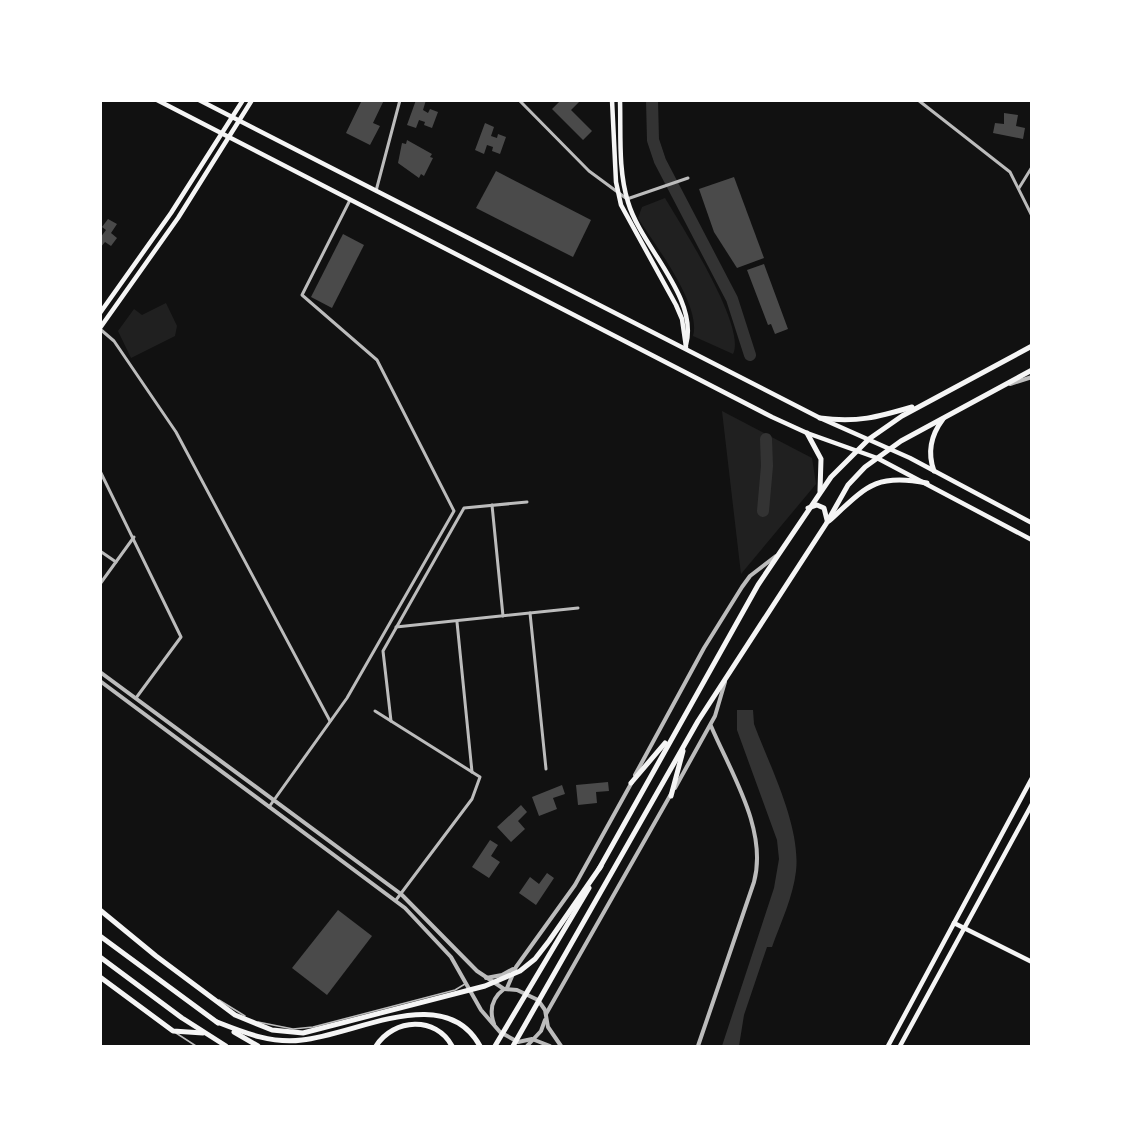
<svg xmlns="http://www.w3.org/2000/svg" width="1132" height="1147" font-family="'DejaVu Sans',sans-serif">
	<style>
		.green { fill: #202020 }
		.water { fill: #333 }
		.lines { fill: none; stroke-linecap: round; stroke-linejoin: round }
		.river { stroke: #333; stroke-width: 12 }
		.building { fill: #4a4a4a }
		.service { stroke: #bcbcbc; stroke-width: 1.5 }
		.minor { stroke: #bcbcbc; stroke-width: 3 }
		.tertiary { stroke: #bcbcbc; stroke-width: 4 }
		.secondary { stroke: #f5f5f5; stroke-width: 4.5 }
		.primary { stroke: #f5f5f5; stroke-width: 5 }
		.trunk { stroke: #f5f5f5; stroke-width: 5 }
	</style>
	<rect width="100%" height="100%" fill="#111"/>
	<g class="green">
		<path d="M665,198C681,225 747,327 733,354L693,336C702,305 654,244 638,218L642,207Z"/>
		<path d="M166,303L177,326L175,336L131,358L118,331L134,309L142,315Z"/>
		<path d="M722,411L812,458L816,484L741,574Z"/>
	</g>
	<path class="water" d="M737,710H753L754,724C770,767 801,826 796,871C793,897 781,922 772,947H767L744,1015L739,1046H722L774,888L779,859L777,840L737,730Z"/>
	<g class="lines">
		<g class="river">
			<path d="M652,100L653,140L660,161L732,299L750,355"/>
			<path d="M763,511L767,466L766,439"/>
		</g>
	</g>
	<g class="building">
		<path d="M362,100H384L373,123L380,126L370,145L346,133Z"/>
		<path d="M416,100H426L423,110L428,113L430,109L438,112L432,128L424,125L425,122L419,120L416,128L407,125Z"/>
		<path d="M561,100H581L571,110L592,131L583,140L552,109Z"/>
		<path d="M1004,113L1018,115L1016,126L1025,128L1023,139L993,133L995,123L1004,124Z"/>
		<path d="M485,123L494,127L491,136L497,138L498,134L506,137L500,154L492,151L493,147L487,145L484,154L475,150Z"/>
		<path d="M407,140L432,154L430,157L433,158L424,176L421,174L419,178L398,163L402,143L406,144Z"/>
		<path d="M496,171L591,220L573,257L476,208Z"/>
		<path d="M734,177L764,258L737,268L714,232L699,189Z"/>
		<path d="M108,219L117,224L111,233L117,238L111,246L105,242L100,248V238L106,230L102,227Z"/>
		<path d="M343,234L364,245L332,308L311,297Z"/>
		<path d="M764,264L788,329L775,334L771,324L768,325L747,270Z"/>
		<path d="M608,782L609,791L596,792L597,803L578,805L576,785Z"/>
		<path d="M562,785L565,794L553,798L557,809L539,816L532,797Z"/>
		<path d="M521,805L527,812L518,821L525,829L511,842L497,827Z"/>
		<path d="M490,840L498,845L491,856L500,862L489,878L472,867Z"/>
		<path d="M547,873L554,878L536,905L519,893L530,877L539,884Z"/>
		<path d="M338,910L372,936L327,995L292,968Z"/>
	</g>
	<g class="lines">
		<g class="service">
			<path d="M219,1000L245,1016"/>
			<path d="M258,1022L293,1029L313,1027L455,990L465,984"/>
			<path d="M176,1033L196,1046"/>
		</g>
		<g class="minor">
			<path d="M519,100L589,171L627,199L688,178"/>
			<path d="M918,100L1010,172L1032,216"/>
			<path d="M1019,188L1032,167"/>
			<path d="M376,191L400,100"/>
			<path d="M100,329L114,341L176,432L330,721"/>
			<path d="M100,471L181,637L136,698"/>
			<path d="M492,505L503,616"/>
			<path d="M100,551L116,562"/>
			<path d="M100,584L134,537"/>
			<path d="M530,613L546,769"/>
			<path d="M457,622L472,772"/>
			<path d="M396,627L578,608"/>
			<path d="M375,711L480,777L472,799L396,900"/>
			<path d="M391,721L383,651L464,508L527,502"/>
			<path d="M269,807L347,698L454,511L377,360L302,295L350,200"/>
		</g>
		<g class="tertiary">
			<path d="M1010,384L1032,377"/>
			<path d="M100,672L401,894L477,971L504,989L517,990L538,1000L545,1010L548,1027L561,1046"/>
			<path d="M100,681L405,908L451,957L481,1010L500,1032L518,1042L532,1039L550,1046"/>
			<path d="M635,775L704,648L742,587L750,576L776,556"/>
			<path d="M675,788L715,716L725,682"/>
			<path d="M486,978L502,975L513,969"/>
			<path d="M507,988L516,967L575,885L632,782"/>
			<path d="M546,1014L671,794"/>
			<path d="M494,1024C489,1010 492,998 504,989"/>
			<path d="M527,1046L541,1031L545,1020"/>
			<path d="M698,1046L754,882C768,830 731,773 711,726"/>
		</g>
		<g class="secondary">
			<path d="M157,100L772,417L807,433L877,458L1032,540"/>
			<path d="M199,100L820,418L910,458L1032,523"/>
			<path d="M612,100L616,182L621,205L676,305L682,319L686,347"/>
			<path d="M620,100C621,134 618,170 628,202C641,247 699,297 686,345"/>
			<path d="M100,313L171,213L243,100"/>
			<path d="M100,328L178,218L252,100"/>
			<path d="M954,923L1032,962"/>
			<path d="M888,1046L1032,778"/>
			<path d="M900,1046L1032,804"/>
		</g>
		<g class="primary">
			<path d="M820,418C857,423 878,417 912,407"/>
			<path d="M807,433L821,459L820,491"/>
			<path d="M934,471C927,452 931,435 943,419"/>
			<path d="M808,508L817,505L824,508L827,520"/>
			<path d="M829,521C866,487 875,473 927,483"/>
			<path d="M631,783L665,743"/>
			<path d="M671,796L683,751"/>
			<path d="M599,869L758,585L831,477L869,439L902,416L1032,346"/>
			<path d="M495,1046L589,888"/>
			<path d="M513,1046L698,721L826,524L848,485L865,467L901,441L1032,370"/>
		</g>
		<g class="trunk">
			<path d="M100,910L156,956L235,1015L272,1030L303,1033L485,986L520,971L535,959L549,941L601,866"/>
			<path d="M100,936L218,1023"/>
			<path d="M100,957L182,1018L226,1046"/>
			<path d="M100,977L173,1031L203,1033"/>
			<path d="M217,1022C245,1033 272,1044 302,1040C358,1034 445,982 480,1046"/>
			<path d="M234,1032L258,1046"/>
			<path d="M376,1046C394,1018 436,1016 452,1046"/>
		</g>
	</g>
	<rect width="1132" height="1147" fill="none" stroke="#ffffff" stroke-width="204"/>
</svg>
